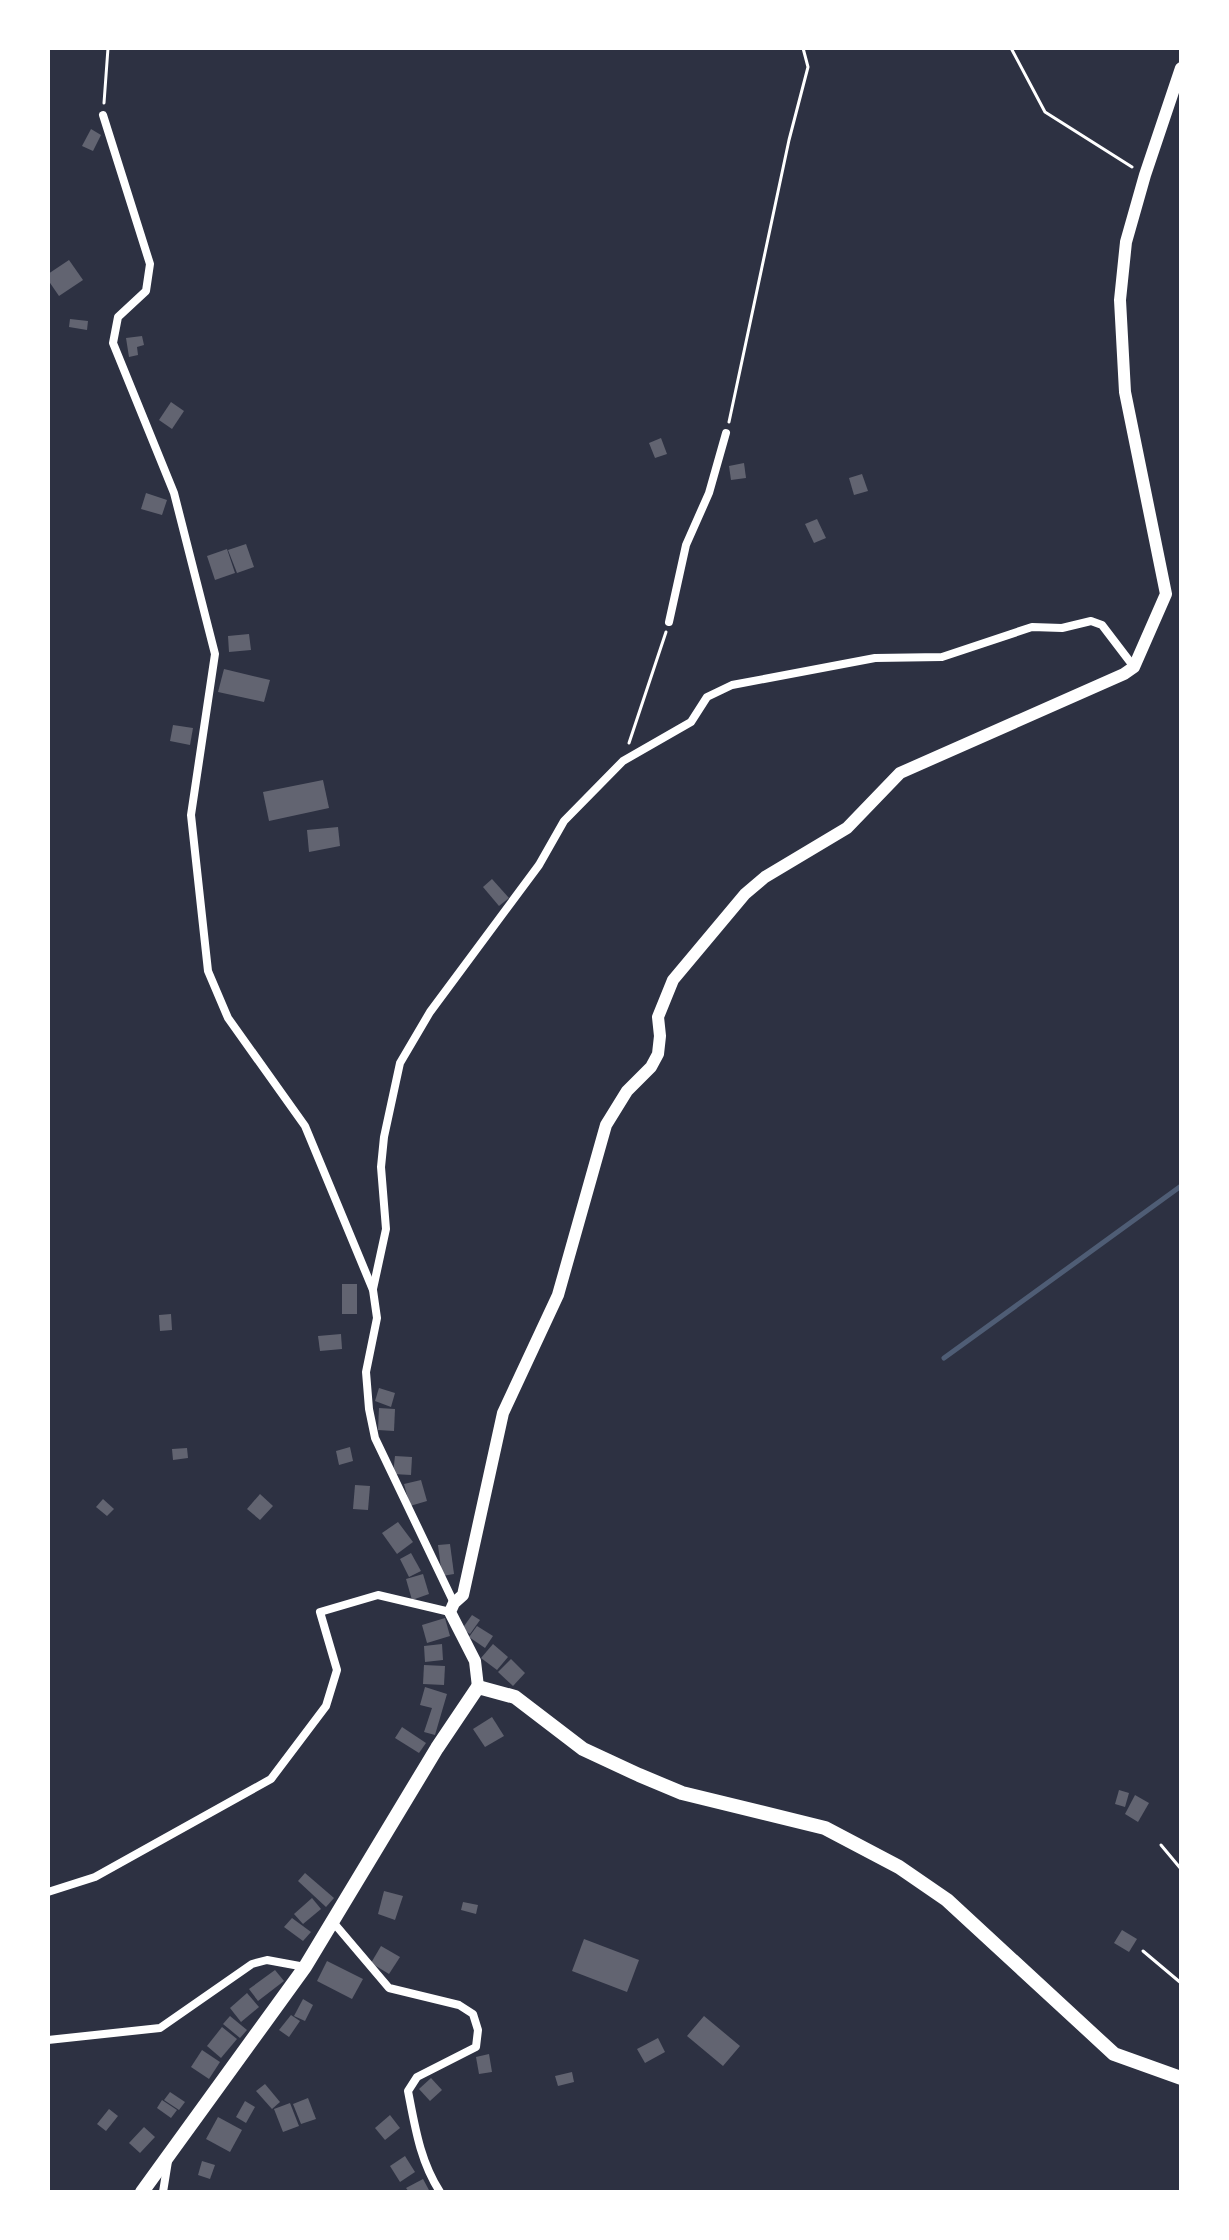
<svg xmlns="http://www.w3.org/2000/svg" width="1229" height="2240" font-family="Quicksand,sans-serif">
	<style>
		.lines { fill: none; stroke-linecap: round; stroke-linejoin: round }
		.stream { stroke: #4f5d75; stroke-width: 5 }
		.building { fill: #626471 }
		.path { stroke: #fff; stroke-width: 3 }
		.minor { stroke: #fff; stroke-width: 8 }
		.tertiary { stroke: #fff; stroke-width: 12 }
		.secondary { stroke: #fff; stroke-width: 14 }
	</style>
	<rect width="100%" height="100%" fill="#2d3142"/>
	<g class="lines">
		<path class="stream" d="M944,1358L1181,1186"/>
	</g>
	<g class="building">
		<path d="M91,129L101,135L93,151L82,146Z"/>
		<path d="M69,260L83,280L59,296L48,280V274Z"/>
		<path d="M70,319L88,321L87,330L69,327Z"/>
		<path d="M142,336L144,345L137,347L138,355L129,357L126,338Z"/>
		<path d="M171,402L184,411L172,429L159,420Z"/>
		<path d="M661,438L667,454L655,458L649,443Z"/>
		<path d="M744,463L746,478L731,480L729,466Z"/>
		<path d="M862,474L868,491L854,495L849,478Z"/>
		<path d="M146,493L167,500L162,515L141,509Z"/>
		<path d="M817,519L826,538L814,543L805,524Z"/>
		<path d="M246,544L254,567L237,573L228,550Z"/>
		<path d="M227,549L235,573L215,580L207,556Z"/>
		<path d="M249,634L251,650L229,652L228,636Z"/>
		<path d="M224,669L270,680L264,702L218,692Z"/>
		<path d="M173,725L193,728L190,745L170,741Z"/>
		<path d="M323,780L329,808L269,821L263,792Z"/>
		<path d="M338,827L340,846L309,852L307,830Z"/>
		<path d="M492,879L509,898L499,906L483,887Z"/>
		<rect x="342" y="1284" width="15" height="30"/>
		<path d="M171,1314L172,1330L160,1331L159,1315Z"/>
		<path d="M341,1334L342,1349L320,1351L318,1336Z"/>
		<path d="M379,1388L395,1393L391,1407L375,1401Z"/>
		<path d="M379,1408L395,1409L394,1431L378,1430Z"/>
		<path d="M350,1447L353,1461L339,1465L336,1451Z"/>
		<path d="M187,1448L188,1458L173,1460L172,1449Z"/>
		<path d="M395,1456L412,1457L411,1475L393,1474Z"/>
		<path d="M421,1480L427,1501L410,1506L404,1484Z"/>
		<path d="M355,1485L370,1486L368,1510L353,1509Z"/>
		<path d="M260,1494L273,1506L260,1520L247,1509Z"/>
		<path d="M103,1499L114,1509L107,1516L96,1507Z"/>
		<path d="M398,1522L413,1542L397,1554L382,1533Z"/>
		<path d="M450,1544L454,1574L442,1576L438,1545Z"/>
		<path d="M411,1553L421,1571L409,1577L400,1559Z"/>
		<path d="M423,1574L429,1594L412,1600L406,1579Z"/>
		<path d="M472,1615L480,1620L470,1634L462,1629Z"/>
		<path d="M445,1618L450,1636L427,1643L422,1625Z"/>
		<path d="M477,1626L493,1636L485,1648L469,1637Z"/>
		<path d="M442,1644L443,1660L425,1662L424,1646Z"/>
		<path d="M493,1644L508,1657L497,1670L481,1658Z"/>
		<path d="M511,1659L525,1673L513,1686L498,1672Z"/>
		<path d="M424,1665L445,1666L444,1685L423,1684Z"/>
		<path d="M425,1687L447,1694L435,1735L424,1732L432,1708L420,1705Z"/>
		<path d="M492,1717L504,1736L485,1747L473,1729Z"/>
		<path d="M402,1727L426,1743L419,1753L395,1738Z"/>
		<path d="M1119,1790L1129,1793L1125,1807L1115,1804Z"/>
		<path d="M1135,1795L1149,1803L1138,1822L1125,1814Z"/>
		<path d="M305,1873L334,1898L326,1907L298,1881Z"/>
		<path d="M384,1891L403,1896L395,1920L378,1914Z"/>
		<path d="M312,1898L321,1909L303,1924L294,1914Z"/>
		<path d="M463,1902L478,1905L476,1914L461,1910Z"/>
		<path d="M292,1918L311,1932L303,1941L284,1927Z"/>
		<path d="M1122,1930L1137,1939L1129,1952L1114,1943Z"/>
		<path d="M584,1939L639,1960L627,1992L572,1971Z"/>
		<path d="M381,1946L400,1957L389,1974L371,1963Z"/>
		<path d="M327,1961L363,1979L352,1999L317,1981Z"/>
		<path d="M275,1970L284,1981L258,2001L249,1989Z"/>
		<path d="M247,1993L259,2007L241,2022L230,2008Z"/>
		<path d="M303,1999L313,2005L305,2021L294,2016Z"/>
		<path d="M291,2015L300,2021L289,2037L279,2030Z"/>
		<path d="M230,2016L247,2030L240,2038L223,2024Z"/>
		<path d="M704,2016L740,2046L723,2066L687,2036Z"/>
		<path d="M222,2027L237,2039L221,2058L207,2046Z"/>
		<path d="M658,2038L665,2052L645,2063L637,2049Z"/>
		<path d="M202,2050L220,2062L209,2079L191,2067Z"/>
		<path d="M489,2054L492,2072L479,2074L476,2057Z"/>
		<path d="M572,2072L574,2082L558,2086L555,2076Z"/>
		<path d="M431,2078L442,2090L430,2101L419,2089Z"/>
		<path d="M265,2084L280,2102L272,2109L256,2091Z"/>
		<path d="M170,2092L185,2102L179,2110L164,2100Z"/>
		<path d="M308,2098L316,2119L301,2124L293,2104Z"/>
		<path d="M162,2100L177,2110L171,2118L157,2108Z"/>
		<path d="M245,2101L255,2107L246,2123L236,2117Z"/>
		<path d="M290,2103L299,2126L283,2132L274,2109Z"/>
		<path d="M109,2109L118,2116L106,2131L97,2124Z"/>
		<path d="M390,2115L400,2128L385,2140L375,2128Z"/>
		<path d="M218,2117L242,2130L230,2152L206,2139Z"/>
		<path d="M144,2127L155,2137L140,2153L129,2143Z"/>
		<path d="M405,2156L415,2172L400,2182L390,2166Z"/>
		<path d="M202,2161L215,2165L210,2179L198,2175Z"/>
		<path d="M423,2179L430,2192H409L406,2188Z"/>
	</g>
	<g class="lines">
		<g class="path">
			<path d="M1011,48L1045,112L1132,167"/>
			<path d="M104,103L108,48"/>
			<path d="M729,422L789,140L808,67L803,48"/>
			<path d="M629,743L666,632"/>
			<path d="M1161,1845L1181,1869"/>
			<path d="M1143,1951L1181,1983"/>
		</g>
		<g class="minor">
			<path d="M103,115L150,264L146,291L118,317L113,343L174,493L215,654L191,815L208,971L228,1018L305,1126L373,1290L377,1318L366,1372L369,1409L375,1438L454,1603"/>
			<path d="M669,622L686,545L709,493L726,433"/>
			<path d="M373,1289L386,1229L381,1167L384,1137L400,1063L430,1012L539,865L564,821L623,761L691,722L707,697L732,685L875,658L942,657L1032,627L1062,628L1091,621L1102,625L1134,667"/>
			<path d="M48,1892L95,1877L271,1779L326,1706L337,1670L320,1612L378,1595L450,1612"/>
			<path d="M333,1922L389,1988L459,2005L473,2014L478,2030L476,2047L417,2077L408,2091C415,2127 420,2161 440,2192"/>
			<path d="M48,2040L160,2028L252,1964L267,1960L305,1967"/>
			<path d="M163,2192L168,2161"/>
		</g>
		<path class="tertiary" d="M478,1687L475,1661L450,1612L454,1603L463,1595L503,1413L558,1295L606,1125L627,1091L651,1067L658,1054L660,1036L658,1017L673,980L745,894L765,877L847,828L900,773L1124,674L1134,667L1166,594L1125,392L1120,300L1126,242L1145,175L1181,68"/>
		<path class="secondary" d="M142,2192L305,1967L437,1748L478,1687L515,1697L583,1749L639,1775L682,1793L825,1828L899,1867L947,1900L1114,2054L1181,2078"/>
	</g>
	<rect width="1229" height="2240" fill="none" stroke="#ffffff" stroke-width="100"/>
</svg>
